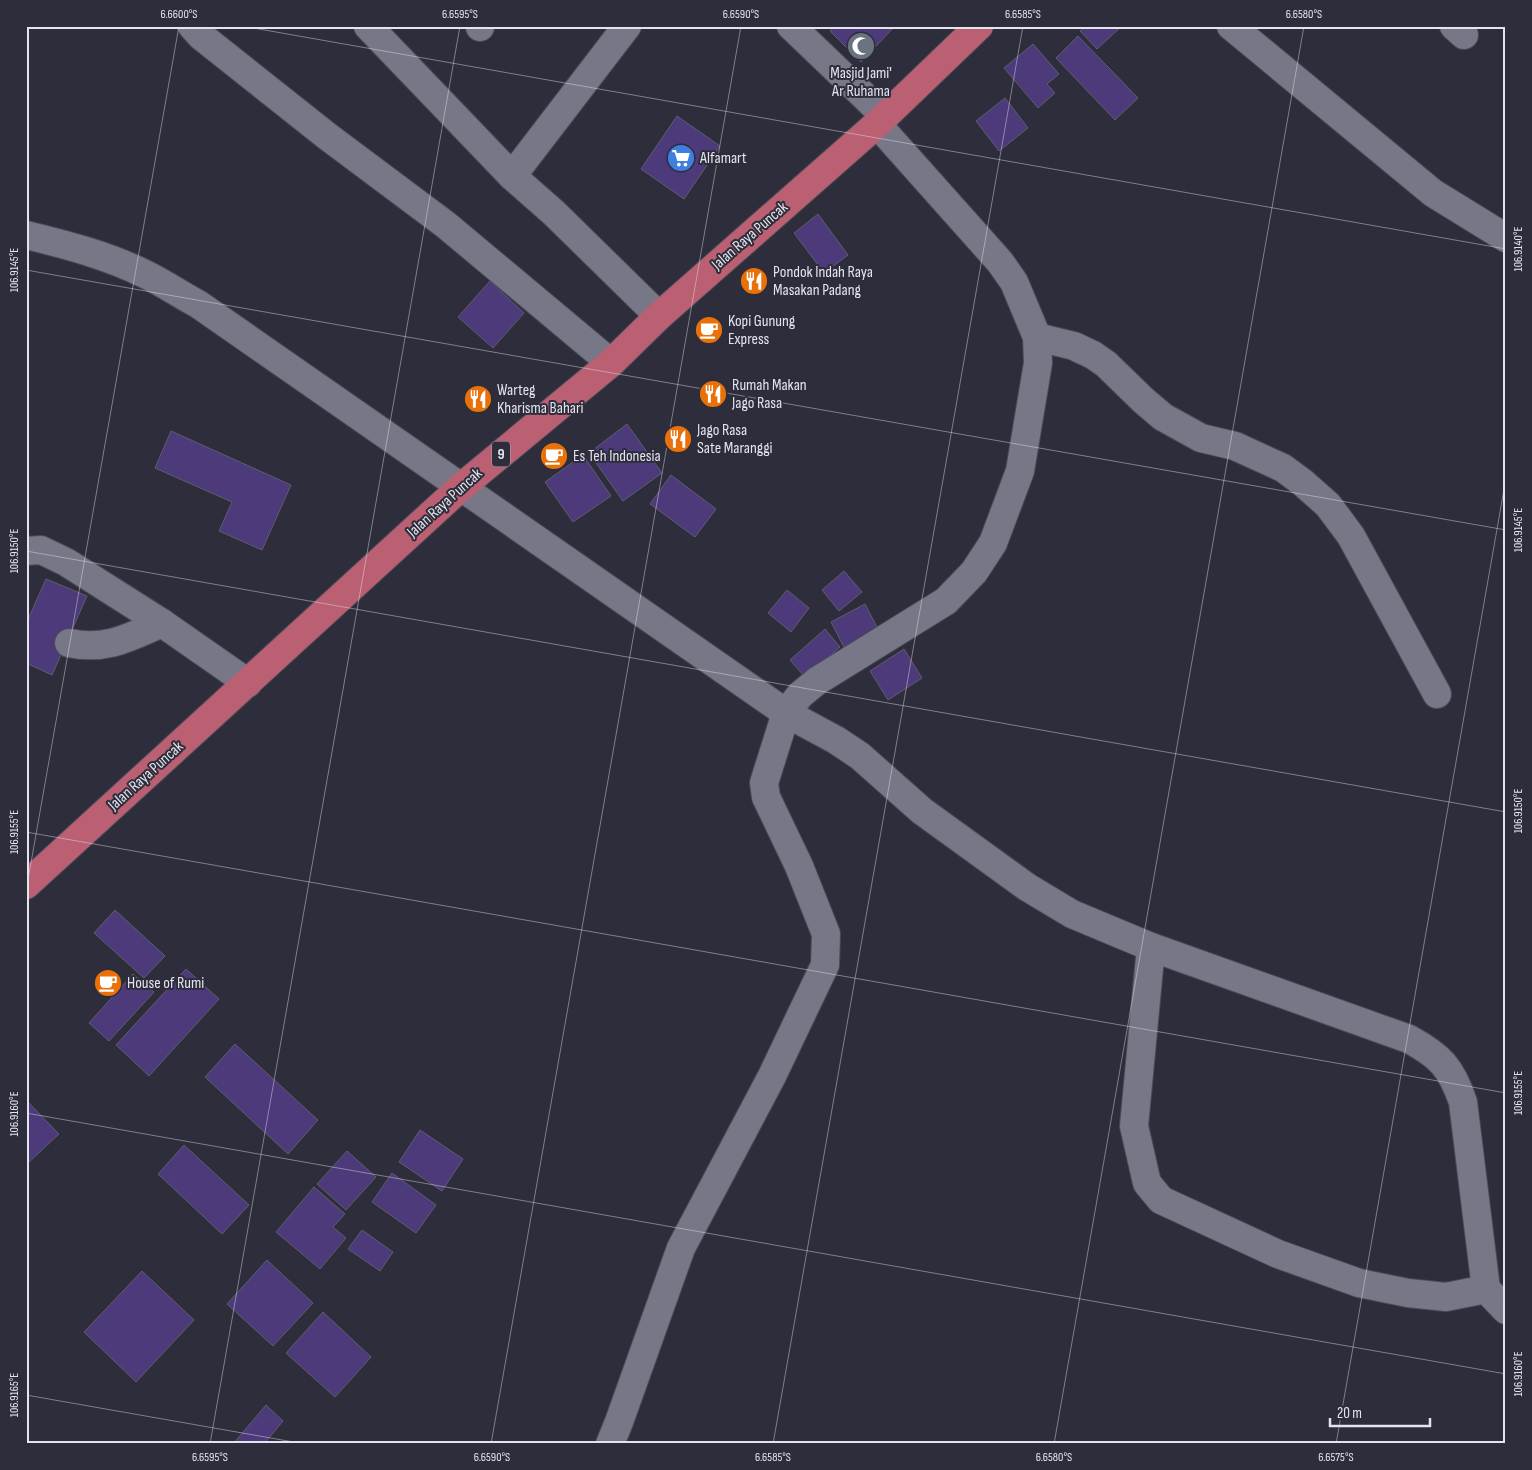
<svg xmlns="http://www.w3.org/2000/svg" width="1532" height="1470" font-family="'Sofia Sans Condensed',sans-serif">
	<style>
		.building { fill: #4c3a7b; stroke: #605d6d }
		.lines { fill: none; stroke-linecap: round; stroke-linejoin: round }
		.minor-casing { stroke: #4b4b57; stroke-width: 30 }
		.highway-casing { stroke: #4b4b57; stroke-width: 30 }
		.minor { stroke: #778; stroke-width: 28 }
		.highway { stroke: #bb6072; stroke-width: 28 }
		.ticks { fill: none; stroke: #e4e4ee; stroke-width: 1; stroke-opacity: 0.45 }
		.labels { text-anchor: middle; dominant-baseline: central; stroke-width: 4; stroke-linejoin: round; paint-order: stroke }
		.shield { fill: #2d2d3b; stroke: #adadb8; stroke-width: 1 }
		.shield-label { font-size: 15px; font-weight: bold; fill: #e4e4ee }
		.poi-label { font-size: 16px; fill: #e4e4ee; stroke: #2d2d3b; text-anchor: start }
		.street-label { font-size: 16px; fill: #e4e4ee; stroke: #2d2d3b }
		.neatline { fill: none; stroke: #e4e4ee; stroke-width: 2 }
		.ticks-label { font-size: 12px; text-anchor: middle; fill: #e4e4ee }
	</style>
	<rect width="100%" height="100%" fill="#2d2d3b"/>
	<g class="building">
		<path d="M834,26H895L861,62L830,31Z"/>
		<path d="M1086,26H1122L1097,49L1080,31Z"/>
		<path d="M1078,36L1138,98L1115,120L1056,58Z"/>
		<path d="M1033,44L1059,74L1047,84L1055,93L1038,108L1004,68Z"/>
		<path d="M1005,98L1028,128L999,151L976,121Z"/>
		<path d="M677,116L720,146L684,199L641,169Z"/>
		<path d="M818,214L848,255L824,273L794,233Z"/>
		<path d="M490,281L524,313L493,348L458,317Z"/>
		<path d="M627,424L662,473L623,501L589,453Z"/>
		<path d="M171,431L291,485L262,550L219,531L232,502L155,468Z"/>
		<path d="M583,455L611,496L573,522L545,482Z"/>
		<path d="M671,475L716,509L695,537L650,504Z"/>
		<path d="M844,571L862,592L839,611L822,590Z"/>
		<path d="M46,579L87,596L52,675L26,663V624Z"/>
		<path d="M787,590L809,608L791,632L768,613Z"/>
		<path d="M865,604L882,637L848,655L831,622Z"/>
		<path d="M825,629L840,647L805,677L790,660Z"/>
		<path d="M904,649L922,678L888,700L870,671Z"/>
		<path d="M115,910L165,956L144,978L94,933Z"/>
		<path d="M186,969L219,999L149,1076L116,1045Z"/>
		<path d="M133,974L154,992L109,1041L89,1023Z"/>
		<path d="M235,1044L318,1120L288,1154L205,1077Z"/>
		<path d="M26,1100L59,1134L26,1165Z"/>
		<path d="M420,1130L463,1159L442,1191L399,1162Z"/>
		<path d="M184,1145L249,1205L222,1234L158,1174Z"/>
		<path d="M347,1151L376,1177L346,1210L317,1184Z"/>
		<path d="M392,1173L436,1205L416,1233L372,1202Z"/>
		<path d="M314,1187L345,1214L333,1227L346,1238L320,1269L276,1232Z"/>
		<path d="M362,1230L393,1252L380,1271L348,1249Z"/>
		<path d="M267,1260L313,1303L273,1346L227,1304Z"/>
		<path d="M142,1271L194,1320L136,1382L84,1332Z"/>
		<path d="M323,1312L371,1357L335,1397L286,1353Z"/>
		<path d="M266,1405L283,1421L264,1444H233Z"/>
	</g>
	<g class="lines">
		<defs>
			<g id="minor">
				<path d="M192,26L201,36L327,136L446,225L611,363"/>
				<path d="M368,26L512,176"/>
				<path d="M627,26L512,176L554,213L659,316"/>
				<path d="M791,26L885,116"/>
				<path d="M1231,26L1433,193L1506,238"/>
				<path d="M1454,26L1464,35"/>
				<path d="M480,27V26"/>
				<path d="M26,235C68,245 109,256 147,275C165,284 181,295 198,304L786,713L836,740L860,756L922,811L1027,887L1072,914L1151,947L1409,1039C1440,1056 1451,1067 1463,1102L1486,1289L1506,1310"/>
				<path d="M1037,337L1074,346L1093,355L1106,364L1143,400L1163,417L1201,438L1235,446L1283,468L1302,482L1328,505L1351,536L1437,694"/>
				<path d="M26,551L41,550L66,562L162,623L248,683"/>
				<path d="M69,643C106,651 130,637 162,623"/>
				<path d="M1151,947L1134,1126L1147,1183L1161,1200L1278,1254L1359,1283L1408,1293L1446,1297L1486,1289"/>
				<path d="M610,1444L619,1422L681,1248L772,1076L825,965L826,934L799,866L766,797L764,783L786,713L800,695L817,681L946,601L974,572L993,543L1020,471L1038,363L1037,337L1014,282L1000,262L877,124"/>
			</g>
			<path id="highway" d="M26,885L460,488L611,363L659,316L877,124L979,26"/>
		</defs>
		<use href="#minor" class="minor-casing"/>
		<use href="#highway" class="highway-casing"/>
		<use href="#minor" class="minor"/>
		<use href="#highway" class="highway"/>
	</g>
	<path class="ticks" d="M242,26L1506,249M26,270L1506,530M26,551L1506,812M26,832L1506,1093M26,891L179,26M26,1113L1506,1374M26,1395L305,1444M210,1444L460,26M491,1444L741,26M773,1444L1023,26M1054,1444L1304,26M1336,1444L1506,478"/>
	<defs>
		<symbol id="mosque-disc" viewBox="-11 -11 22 22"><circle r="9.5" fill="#6b7280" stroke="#2d2d3b"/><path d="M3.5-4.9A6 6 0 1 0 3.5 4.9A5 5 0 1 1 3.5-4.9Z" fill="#fff"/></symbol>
		<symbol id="supermarket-disc" viewBox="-11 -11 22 22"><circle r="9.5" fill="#3f7fe0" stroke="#2d2d3b"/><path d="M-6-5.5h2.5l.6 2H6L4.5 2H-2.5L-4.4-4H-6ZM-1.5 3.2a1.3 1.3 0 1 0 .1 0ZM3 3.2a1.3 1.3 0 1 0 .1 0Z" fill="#fff"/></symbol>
		<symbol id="restaurant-disc" viewBox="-11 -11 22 22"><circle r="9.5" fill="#e8710a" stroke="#2d2d3b"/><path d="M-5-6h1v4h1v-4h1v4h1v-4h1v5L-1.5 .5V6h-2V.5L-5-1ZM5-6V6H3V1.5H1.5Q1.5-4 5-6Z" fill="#fff"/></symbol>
		<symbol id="cafe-disc" viewBox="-11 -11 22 22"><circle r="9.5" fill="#e8710a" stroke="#2d2d3b"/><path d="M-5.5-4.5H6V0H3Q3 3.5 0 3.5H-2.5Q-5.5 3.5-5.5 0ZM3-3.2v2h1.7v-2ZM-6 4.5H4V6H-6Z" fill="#fff"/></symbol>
	</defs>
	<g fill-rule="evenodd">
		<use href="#mosque-disc" x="845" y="30" width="32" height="32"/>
		<use href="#supermarket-disc" x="665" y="142" width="32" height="32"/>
		<use href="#restaurant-disc" x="738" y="265" width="32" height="32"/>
		<use href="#cafe-disc" x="693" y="314" width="32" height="32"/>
		<use href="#restaurant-disc" x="697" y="378" width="32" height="32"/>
		<use href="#restaurant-disc" x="462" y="383" width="32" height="32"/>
		<use href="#restaurant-disc" x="662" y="423" width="32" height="32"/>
		<use href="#cafe-disc" x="538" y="440" width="32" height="32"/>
		<use href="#cafe-disc" x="92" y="967" width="32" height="32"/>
	</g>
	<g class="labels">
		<rect class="shield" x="492" y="441.5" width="18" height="25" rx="4"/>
		<g class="shield-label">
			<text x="501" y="454">9</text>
		</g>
		<g class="poi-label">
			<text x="861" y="73" text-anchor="middle">Masjid Jami'<tspan x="861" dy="18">Ar Ruhama</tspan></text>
			<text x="700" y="158">Alfamart</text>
			<text x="773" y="272">Pondok Indah Raya<tspan x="773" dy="18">Masakan Padang</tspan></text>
			<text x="728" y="321">Kopi Gunung<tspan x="728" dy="18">Express</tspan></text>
			<text x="732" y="385">Rumah Makan<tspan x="732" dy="18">Jago Rasa</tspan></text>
			<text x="497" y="390">Warteg<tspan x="497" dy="18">Kharisma Bahari</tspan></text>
			<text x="697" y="430">Jago Rasa<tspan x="697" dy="18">Sate Maranggi</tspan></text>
			<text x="573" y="456">Es Teh Indonesia</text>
			<text x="127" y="983">House of Rumi</text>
		</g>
		<g class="street-label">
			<text transform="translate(750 236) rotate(-41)">Jalan Raya Puncak</text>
			<text transform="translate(445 503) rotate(-42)">Jalan Raya Puncak</text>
			<text transform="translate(146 776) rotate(-42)">Jalan Raya Puncak</text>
		</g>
	</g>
	<rect width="1532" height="1470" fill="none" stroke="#2d2d3b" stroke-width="55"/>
	<path d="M1330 1418v8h100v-8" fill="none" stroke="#e4e4ee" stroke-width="2.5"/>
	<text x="1337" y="1418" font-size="15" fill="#e4e4ee" stroke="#2d2d3b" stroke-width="4" paint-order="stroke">20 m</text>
	<rect x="28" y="28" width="1476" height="1414" class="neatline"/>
	<g class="ticks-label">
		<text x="179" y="18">6.6600°S</text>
		<text x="460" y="18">6.6595°S</text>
		<text x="741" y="18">6.6590°S</text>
		<text x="1023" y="18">6.6585°S</text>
		<text x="1304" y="18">6.6580°S</text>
		<text transform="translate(1518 249) rotate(-90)" y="4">106.9140°E</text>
		<text transform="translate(14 270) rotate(-90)" y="4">106.9145°E</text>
		<text transform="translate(1518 530) rotate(-90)" y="4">106.9145°E</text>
		<text transform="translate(14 551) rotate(-90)" y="4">106.9150°E</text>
		<text transform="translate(1518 811) rotate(-90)" y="4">106.9150°E</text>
		<text transform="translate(14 832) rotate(-90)" y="4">106.9155°E</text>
		<text transform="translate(1518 1093) rotate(-90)" y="4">106.9155°E</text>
		<text transform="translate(14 1114) rotate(-90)" y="4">106.9160°E</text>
		<text transform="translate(1518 1374) rotate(-90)" y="4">106.9160°E</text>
		<text transform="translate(14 1395) rotate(-90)" y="4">106.9165°E</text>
		<text x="210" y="1461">6.6595°S</text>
		<text x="492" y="1461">6.6590°S</text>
		<text x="773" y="1461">6.6585°S</text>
		<text x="1054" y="1461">6.6580°S</text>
		<text x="1336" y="1461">6.6575°S</text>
	</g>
</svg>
